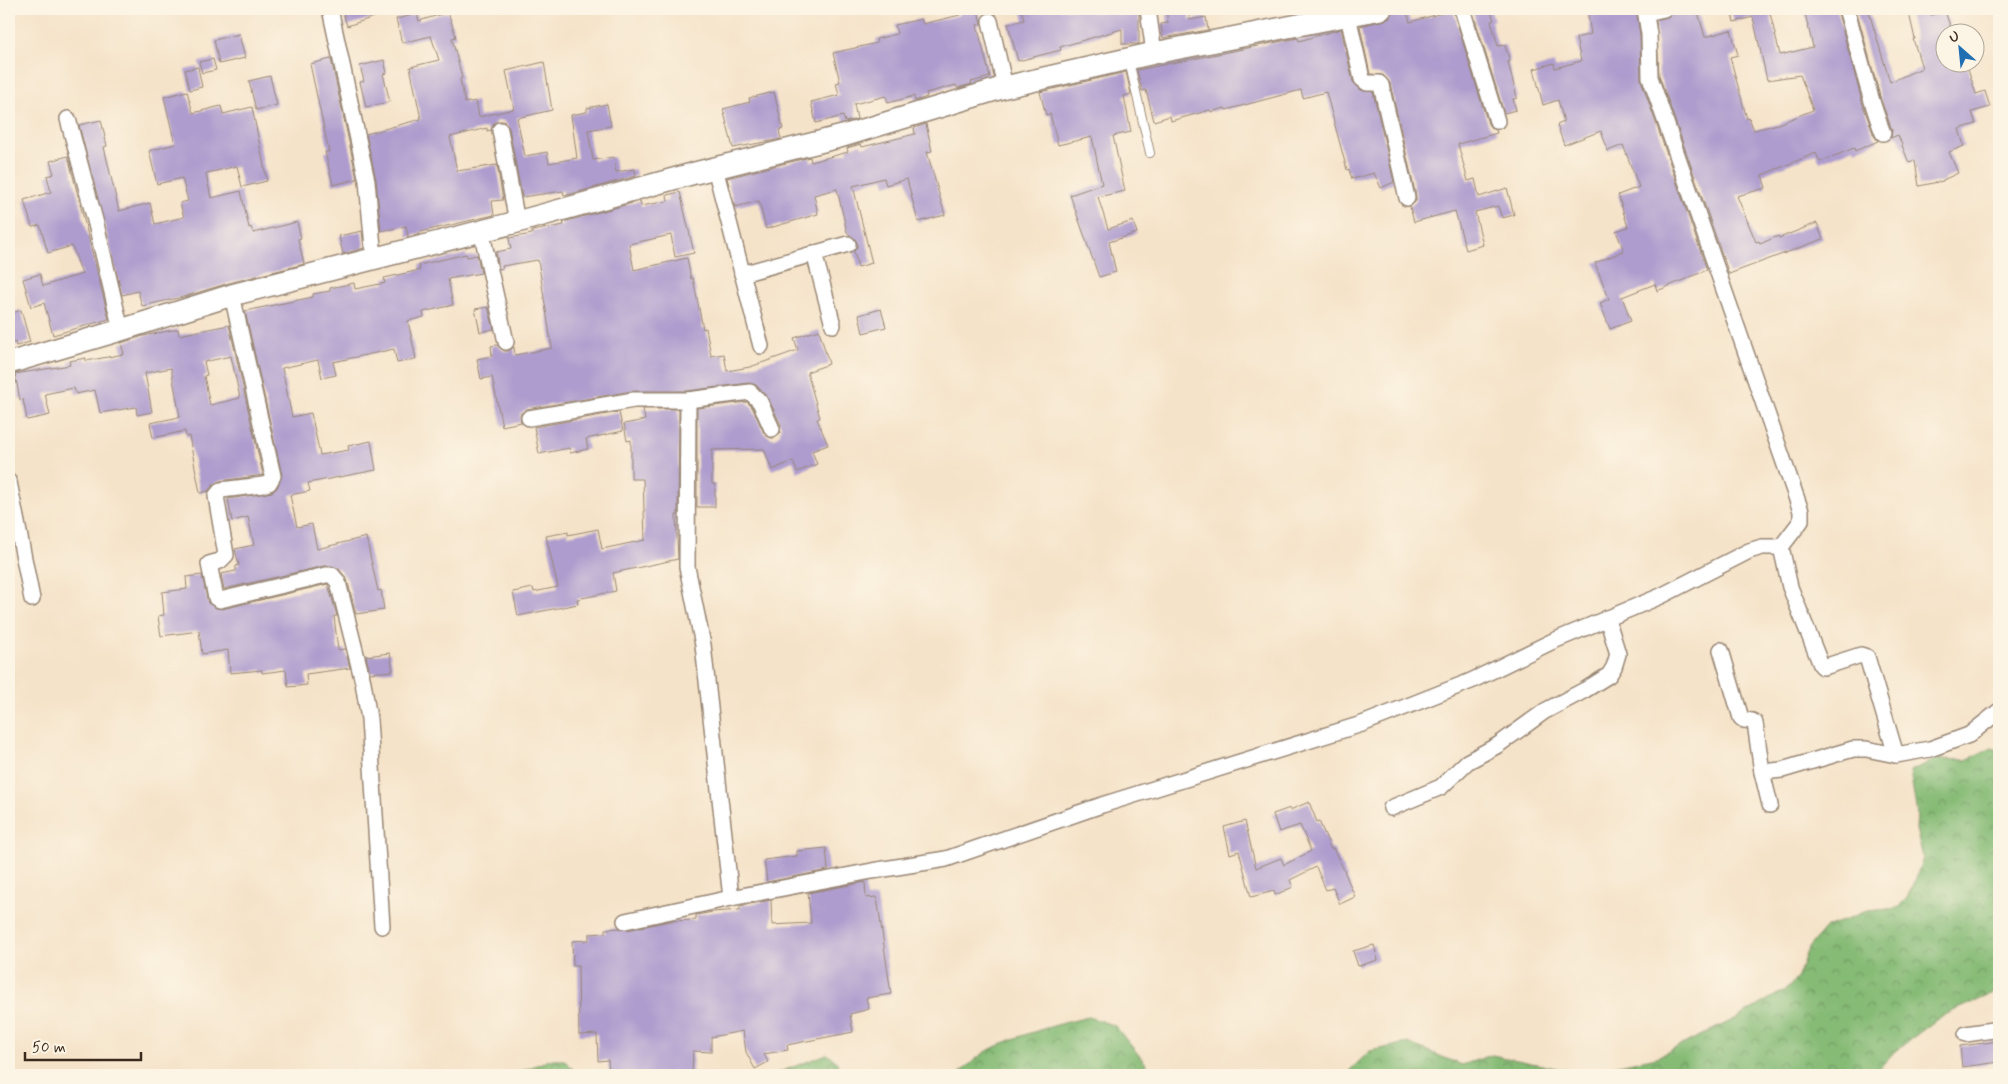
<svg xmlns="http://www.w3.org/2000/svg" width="2008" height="1084" font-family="Mynerve,sans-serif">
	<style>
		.forest { fill: url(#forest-crowns); stroke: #60724a }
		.building { fill: #ae9cce; fill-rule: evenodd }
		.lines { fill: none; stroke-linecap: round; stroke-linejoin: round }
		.lane-casing { stroke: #988674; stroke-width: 10 }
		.street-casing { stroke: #988674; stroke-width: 18 }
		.secondary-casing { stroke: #988674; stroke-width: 24 }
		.lane { stroke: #fff; stroke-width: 8 }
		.street { stroke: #fff; stroke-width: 15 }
		.secondary { stroke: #fff; stroke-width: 21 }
	</style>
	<defs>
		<pattern id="forest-crowns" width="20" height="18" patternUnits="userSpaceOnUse" patternTransform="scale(1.25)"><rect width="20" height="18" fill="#86bb76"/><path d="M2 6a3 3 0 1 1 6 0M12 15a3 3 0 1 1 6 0" fill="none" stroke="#6f9860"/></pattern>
	</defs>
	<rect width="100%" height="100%" fill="#fcf5e5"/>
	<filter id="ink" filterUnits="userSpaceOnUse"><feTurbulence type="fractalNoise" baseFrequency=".02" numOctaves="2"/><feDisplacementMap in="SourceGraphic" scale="10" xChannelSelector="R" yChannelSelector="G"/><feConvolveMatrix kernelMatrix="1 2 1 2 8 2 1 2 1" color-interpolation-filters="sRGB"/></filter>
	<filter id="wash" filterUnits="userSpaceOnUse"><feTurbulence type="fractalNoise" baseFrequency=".0096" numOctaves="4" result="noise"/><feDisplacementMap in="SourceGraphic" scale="20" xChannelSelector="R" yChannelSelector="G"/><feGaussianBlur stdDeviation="1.12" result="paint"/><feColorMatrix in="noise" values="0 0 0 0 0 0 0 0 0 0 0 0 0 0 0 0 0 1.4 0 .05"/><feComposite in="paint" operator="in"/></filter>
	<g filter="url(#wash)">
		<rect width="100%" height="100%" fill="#f5e3c9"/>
		<g class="forest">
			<path d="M1992,748L1999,750V991L1940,1017L1895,1051L1873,1075H1345L1370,1051L1408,1043L1462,1065L1492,1055L1581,1073L1657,1057L1737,1018L1788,988L1798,977L1808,948L1826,927L1867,911L1898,908L1907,897L1914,884L1923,857L1916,829L1917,814L1910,771L1937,759L1966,760Z"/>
			<path d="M1089,1017L1115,1026L1155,1075H957C966,1068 974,1060 984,1053C1010,1037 1058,1024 1089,1017Z"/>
			<path d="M827,1054L836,1061L842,1075H772Z"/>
			<path d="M549,1060H564L579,1075H512Z"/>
		</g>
		<g id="blocks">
			<g class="building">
				<path d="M342,9H391L392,11L347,26Z"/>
				<path d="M959,9H978L981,24L977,25L990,77L971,82L972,84L957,88L956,85L926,93L927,97L915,101L914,96L888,103L886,96L854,104L857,119L845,122L843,116L816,123L811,102L839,95L836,83L840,82L833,53L877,43L876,39L897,34L895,25L921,19L923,24L960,15Z"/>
				<path d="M1021,9H1139V44H1122V29L1060,47L1061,50L1018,61L1008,24L1024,20Z"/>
				<path d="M1166,9H1188L1190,20L1206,17L1208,30L1163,38L1161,24L1168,23Z"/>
				<path d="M1393,9H1406L1410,22L1453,10L1488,124L1491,128L1496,130L1497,133L1458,144L1468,181L1475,179L1479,197L1507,188L1514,215L1502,218L1498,206L1475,212L1483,245L1466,250L1455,211L1414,222L1410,207L1416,201V196L1390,83L1383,75L1370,74L1360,26L1389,19Z"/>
				<path d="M1472,9H1490L1494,20L1491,21L1498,46L1505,45L1510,62H1508L1517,98L1513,99L1516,110L1504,113Z"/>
				<path d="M1587,9H1636L1640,35L1641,80L1707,270L1657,291L1655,284L1622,297L1631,321L1610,329L1600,303L1609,299L1595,263L1624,251L1616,231L1628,227L1618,195L1639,187L1623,145L1608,151L1601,131L1564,145L1557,125L1564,122L1558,100L1543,105L1534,69L1554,63L1555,68L1581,61L1576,38L1591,34Z"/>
				<path d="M1673,9H1697L1705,37L1731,30L1738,55L1730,57L1747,119L1749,118L1754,130L1778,124L1813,110L1800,75L1767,80L1753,17L1734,22L1731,9H1769L1780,55L1813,47L1804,9H1837L1863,105L1874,136L1878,141L1855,151L1854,148L1820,162L1816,153L1794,162L1762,175L1766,188L1737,196L1756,242L1759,241L1760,244L1778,236L1779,238L1817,223L1823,239L1729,274L1659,75L1656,20L1670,16Z"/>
				<path d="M1856,9H1868L1890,82L1922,68L1913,39H1915L1908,9H1929L1931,15L1945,11L1952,32H1946V62H1966L1976,94L1985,91L1990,107L1972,112L1976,124L1959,129L1964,146L1949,152L1958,173L1943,180V181L1919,186L1915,161L1909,163L1898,135L1891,138L1892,130L1881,100Z"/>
				<path d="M448,12L456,37L452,38L462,78L460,79L465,103L476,101L479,117L514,109L506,71L544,62L552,110L517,118L525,156L547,152L549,163L577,158L571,115L587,112V108L607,104L611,126L588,130L593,160L614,157L616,172L635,169L636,176L571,194L564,195L563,191L522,197L509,128L504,121H498L494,123L491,130L487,131V128L450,137L457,171L497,165L503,200L492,201L494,215L420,232V234L408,237L406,226L381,231L376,180L366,134L421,119L410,67L439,60L431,36L402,43L396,19L417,14L419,21Z"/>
				<path d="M1341,29L1353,82L1361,90L1373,92L1394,182L1381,188L1374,173L1352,179L1349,169L1347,170L1326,92L1303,98L1301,90L1226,110L1225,108L1211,112L1210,110L1171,121L1170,116L1154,121L1146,90L1142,91L1137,70L1298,38L1299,41Z"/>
				<path d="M239,34L245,58L219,64L214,40Z"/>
				<path d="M213,59L216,70L202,73L199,62Z"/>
				<path d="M331,59L357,179L333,185L325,152H329L310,64Z"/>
				<path d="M384,60L387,73L383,74L390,102L366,107L360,82L364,81L360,66Z"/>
				<path d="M198,67L202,87L190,90L185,70Z"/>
				<path d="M1126,72L1131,94L1124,96L1131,132L1113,136L1125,191L1098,197L1108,229L1133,221L1137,233L1109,242L1116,272L1099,277L1070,195L1102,184L1092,137L1058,145L1050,114L1046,115L1040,92Z"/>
				<path d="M270,76L277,105L256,110L249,81Z"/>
				<path d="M187,91L193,113L221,106L223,114L252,107L267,181L242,187L237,166L207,173L206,174L211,198L241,191L249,228L251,227L253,233L297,222L301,238L298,239L304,264L229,283L183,297L142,306L138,291L122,295L79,125L101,120L107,146L104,147L119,211L150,203L155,224L184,217L180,203L188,201L182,178L157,184L149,151L175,144L164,97Z"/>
				<path d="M774,92L783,129L779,130L781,139L733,148L723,109L750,102L749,98Z"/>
				<path d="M926,124L932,151L927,152L945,215L918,222L907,179L886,185L884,178L853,186L872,263L858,267L854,251L857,247V242L847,232L837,189L814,195L818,214L766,229L759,201L735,207L727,178L810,157L811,162L848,152L847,148L861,144L862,147L915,134L914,128Z"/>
				<path d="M68,156L109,319L53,335L44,303L31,307L23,279L40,274L43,286L82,274L72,246L48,253L40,225L32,227L24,200L51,192L47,176L54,174L50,161Z"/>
				<path d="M680,192L694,253L675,257L671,235L629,244L634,270L687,258L691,279L693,278L703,329L706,328L711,356L724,354L727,371L750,367L798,350L794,338L819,330L829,364L807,372L820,418L817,419L828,445L812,451L817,464L797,472L793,461L772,470L764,449L712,450V484H715V507H697V408L747,402L752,407L764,433L771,438H775L780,434L781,425L768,398L756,385L749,383L687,391H632L527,409L520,414L521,422L502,426L492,377L481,379L477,359L492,356L491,346L497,345L504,351H508L514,347L515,355L552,348L538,260L502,266L503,268L499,269L496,252L511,249L509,238L532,234V231L564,225L563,222L640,201L641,206L668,201L667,195Z"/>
				<path d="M362,231L364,248L343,254L339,236Z"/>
				<path d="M466,254L467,257L477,255L481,273L448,279L453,305L423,312L424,317L408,321L416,359L397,363L394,349L361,356L333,362L336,375L322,378L318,360L282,368L292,417L311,413L320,455L349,450L348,446L371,441L376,470L308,483L310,491L290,495L297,527L312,524L317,549L366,537L378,591L381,590L384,610L356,614L347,579L339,569L332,566H324L224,589L221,574L236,571V566L239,565L235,549L254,545L248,517L232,521L228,499L272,492L277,488L282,475L245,311L313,297V294L330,291V288L354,283L355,289L385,283L384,278L420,270L419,265Z"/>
				<path d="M488,307L494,329L480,332L475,309Z"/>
				<path d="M881,309L886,327L863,333L859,315Z"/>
				<path d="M21,310L30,342L16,346L15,342L9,344V314Z"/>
				<path d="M229,325L263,475L220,481L214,484L208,491L200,493L189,436L186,437L185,431L153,438L150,423L180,417L171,368L145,373L152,412L137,415L136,407L100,413L95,390L76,394L74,388L45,394L50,415L27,420L23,399L20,400L15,374L70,365L69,361L86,358V361L124,354L121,343L143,336L178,329L179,335ZM231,356L240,398L210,405L204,376L207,375L204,362Z"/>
				<path d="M643,409H679L678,515H676L678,559L613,573L616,591L577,599L578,604L518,616L513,592L533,588L534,592L558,587L546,536L568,532V535L598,529L602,549L645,540L643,479H631V440L627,441L624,424L645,420Z"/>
				<path d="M619,412L623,431L586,439L588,449L570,453L569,448L539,454L534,427Z"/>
				<path d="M202,575L208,603L216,608L222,609L328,584L337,616H334L338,650L345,649L350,668L306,674L307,685L288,687L286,670L262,673V670L230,673L228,650L202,654L199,631L161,636L158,616L164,615L162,592L187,589L186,577Z"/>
				<path d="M390,653L393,671L370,673L366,656Z"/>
				<path d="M1309,802L1317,822L1319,821L1331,849L1333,848L1343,868L1355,897L1340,904L1333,888L1326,890L1316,867L1290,880L1293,887L1275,895L1274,891L1251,897L1239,851L1230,854L1224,827L1245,821L1256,868L1281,858L1284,865L1311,851L1300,825L1279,832L1273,814L1290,808V810Z"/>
				<path d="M826,848L828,870L767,882L764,860L797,856V851Z"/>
				<path d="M865,882L866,898L877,897L891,994L866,998L869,1009L850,1014L853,1032L787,1045L788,1050L764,1054L768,1062L755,1069L746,1052L743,1031L711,1037V1052L693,1051L692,1075H609L608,1060L598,1061L597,1034L579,1035L578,966H573L572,941L589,940V934L605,933V929L619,928L627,930L670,921L696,920V915L713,912L740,910V906L771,900L772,925L811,923L808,893Z"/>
				<path d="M1374,945L1378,960L1358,966L1353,951Z"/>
				<path d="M1999,1041V1062L1962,1067L1960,1046Z"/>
			</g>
		</g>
	</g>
	<g filter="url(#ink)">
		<use href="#blocks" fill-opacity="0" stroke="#988674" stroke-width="1"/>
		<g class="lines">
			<defs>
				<path id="lane" d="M1129,61L1150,153"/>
				<g id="street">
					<path d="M330,9L367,181L374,258"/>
					<path d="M1148,9L1154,53"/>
					<path d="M1462,9L1497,121"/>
					<path d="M1645,9L1649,34L1650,77L1801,511V521L1781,547L1790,587L1821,665L1823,667L1827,666L1861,655L1867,657L1896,755L1930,749L1969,735L1999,711"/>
					<path d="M1846,9C1859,50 1867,93 1883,133"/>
					<path d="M1646,13L1664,9"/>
					<path d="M1348,16L1362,79L1367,83H1379L1381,85L1407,198"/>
					<path d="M990,21L1005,87"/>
					<path d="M68,119L96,224L121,330"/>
					<path d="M500,130L517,222"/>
					<path d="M715,168L761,346"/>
					<path d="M481,230L506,342"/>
					<path d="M814,253L833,325"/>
					<path d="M742,274L848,244"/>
					<path d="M232,295L273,476L269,483L263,485L221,490L216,496L226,555L220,561L209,564L216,598L220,600L326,575H332L338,582L363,682L369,719L382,926"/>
					<path d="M688,400L687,567L703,645L731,898"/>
					<path d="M529,418L634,400H688L750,392L760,402L772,429"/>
					<path d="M9,482L32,599"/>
					<path d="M1721,650L1741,718L1744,720L1752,721L1755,723L1762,772L1782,770L1853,749H1866L1896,755"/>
					<path d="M1762,772L1770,805"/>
					<path d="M1391,808L1441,787L1467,762L1498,745L1545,711L1585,690L1609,675L1614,667L1618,654L1607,618"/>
					<path d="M625,921L731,898L872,871L946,859L1102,805L1362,724L1471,681L1551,642L1661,596L1749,551L1762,547H1781"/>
					<path d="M1966,1034L1999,1029"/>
				</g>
				<path id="secondary" d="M9,363L121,330L232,295L517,222L695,173L843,136L1005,87L1154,53L1381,9"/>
			</defs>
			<use href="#lane" class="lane-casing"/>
			<use href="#street" class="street-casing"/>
			<use href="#secondary" class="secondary-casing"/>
			<use href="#lane" class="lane"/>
			<use href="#street" class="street"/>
			<use href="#secondary" class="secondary"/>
		</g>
	</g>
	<rect width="2008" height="1084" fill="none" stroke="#fcf5e5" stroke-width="30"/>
	<g transform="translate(1960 48) rotate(333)"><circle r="24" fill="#fcf5e5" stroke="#afa495"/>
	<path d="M0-4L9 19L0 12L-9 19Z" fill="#1f6fb2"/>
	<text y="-8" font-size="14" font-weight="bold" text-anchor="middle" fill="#3b2a1e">U</text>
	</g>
	<path d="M25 1052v8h116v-8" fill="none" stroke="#3b2a1e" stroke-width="2.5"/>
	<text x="32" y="1052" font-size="15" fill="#3b2a1e" stroke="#fcf5e5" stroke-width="4" paint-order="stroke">50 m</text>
</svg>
